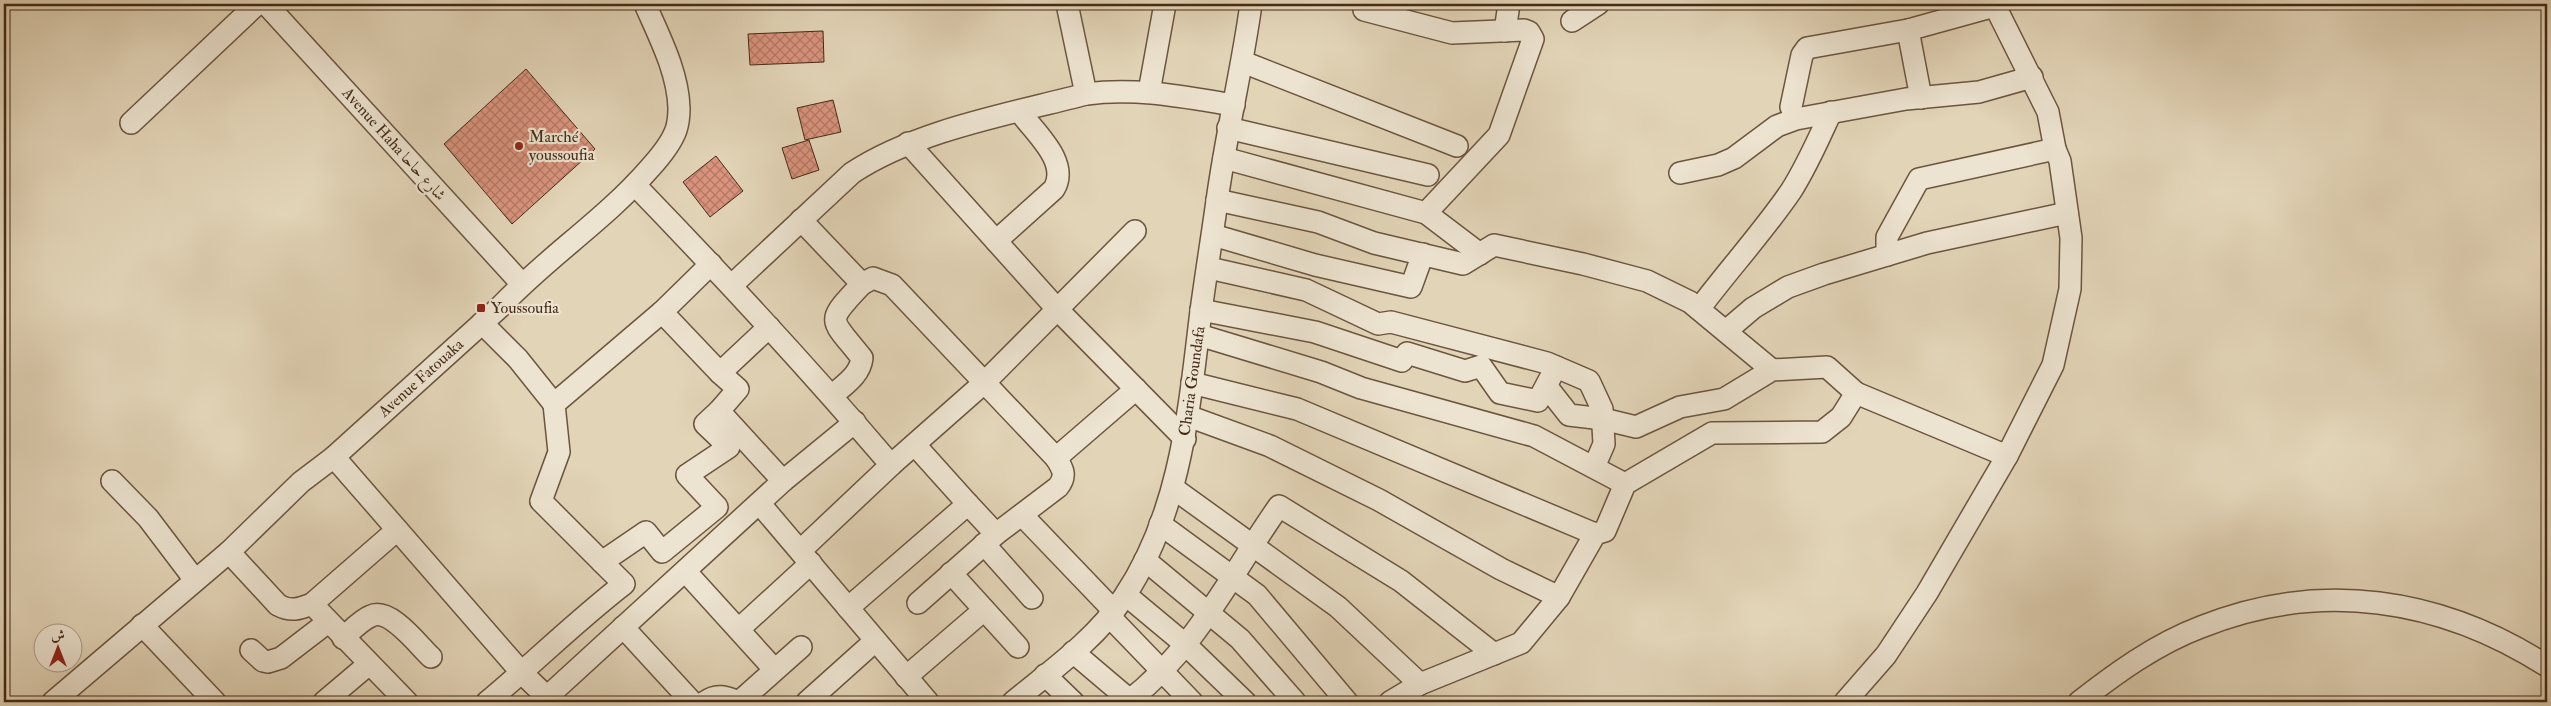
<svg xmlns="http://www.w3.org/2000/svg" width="2551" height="706" font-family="'IM FELL Double Pica',Amiri,serif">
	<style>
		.building { fill: url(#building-cross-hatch); stroke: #442b17 }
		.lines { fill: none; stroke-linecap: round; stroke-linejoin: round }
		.minor-casing { stroke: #6c553f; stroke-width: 24 }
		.minor { stroke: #ece3d0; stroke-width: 21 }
		.poi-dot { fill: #8f2418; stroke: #ece3d0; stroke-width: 2 }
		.labels { text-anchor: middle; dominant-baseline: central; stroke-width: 4.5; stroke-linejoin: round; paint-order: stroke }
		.poi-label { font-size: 16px; fill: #442b17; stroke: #ece3d0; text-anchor: start }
		.street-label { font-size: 16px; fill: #442b17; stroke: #ece3d0 }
	</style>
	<defs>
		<pattern id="building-cross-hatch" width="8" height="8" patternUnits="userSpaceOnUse" patternTransform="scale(1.25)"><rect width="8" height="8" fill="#da937d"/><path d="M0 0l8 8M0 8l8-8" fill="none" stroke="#b27865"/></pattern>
	</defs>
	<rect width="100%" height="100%" fill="#e2d4b7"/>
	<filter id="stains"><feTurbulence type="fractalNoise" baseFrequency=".004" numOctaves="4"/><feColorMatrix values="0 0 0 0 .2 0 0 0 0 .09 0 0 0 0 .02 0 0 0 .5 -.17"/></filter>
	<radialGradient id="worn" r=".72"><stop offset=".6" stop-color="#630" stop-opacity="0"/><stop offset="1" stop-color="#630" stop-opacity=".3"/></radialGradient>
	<g class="building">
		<path d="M823,31L824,62L750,65L748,34Z"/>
		<path d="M526,69L595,149L512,224L444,144Z"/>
		<path d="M833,100L841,132L805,140L797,108Z"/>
		<path d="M809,140L819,170L792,179L782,148Z"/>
		<path d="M716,156L743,191L710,217L683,182Z"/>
	</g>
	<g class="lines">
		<defs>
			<g id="minor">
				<path d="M266,4L522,284"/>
				<path d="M1067,4L1086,94"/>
				<path d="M1364,10L1452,33L1524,30L1529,32L1533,39L1499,135L1426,213"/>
				<path d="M1572,21L1598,4"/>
				<path d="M1908,30L1921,98"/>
				<path d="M1505,31L1509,4"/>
				<path d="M1243,62L1457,146"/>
				<path d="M1149,92L1165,4"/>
				<path d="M1791,107L1802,55L1807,48L1908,30L1995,6"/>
				<path d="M131,123L257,4"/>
				<path d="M1228,128L1428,175"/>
				<path d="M908,143L1058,310L1185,439"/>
				<path d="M1224,158L1426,213L1480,254"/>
				<path d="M1680,173L1718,165L1734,158L1777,126L1796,119L1906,99L1979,92L2032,77"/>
				<path d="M635,185C723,276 809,369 891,465"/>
				<path d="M1217,200L1318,222L1374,243L1463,264L1494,245L1583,264L1647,281L1690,302L1772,370"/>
				<path d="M801,220L862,284L873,278L892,285L1056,458L1136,389"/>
				<path d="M1213,235L1315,265L1411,287L1423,254"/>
				<path d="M996,241L1054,189C1070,162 1035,133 1020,112"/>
				<path d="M1887,255V237L1919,179L2055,149"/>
				<path d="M711,264L662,312L720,373L769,327"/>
				<path d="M1209,268L1306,290L1378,324L1391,322L1547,363L1589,381L1602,409L1604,444L1594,467"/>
				<path d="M732,285L852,173C917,130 1010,114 1086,94C1136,87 1184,97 1234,105"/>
				<path d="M1699,309C1729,269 1763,232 1791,191C1807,166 1819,138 1831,112"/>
				<path d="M1201,310L1315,332L1402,361L1407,353L1465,371L1481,366L1500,393L1538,401L1556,367"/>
				<path d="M482,323L518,359L554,404L662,312"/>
				<path d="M1726,331L1753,308L1788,287L1824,274L1927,243L2067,213"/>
				<path d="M1199,335L1321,372L1361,388L1534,436L1625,484"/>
				<path d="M720,373L738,389L719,411L783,481"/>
				<path d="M1192,383L1297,409L1595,534"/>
				<path d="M1547,387L1569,415L1603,419L1636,427L1680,407L1724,399L1772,370L1827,367L1856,393"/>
				<path d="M833,395C845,384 860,375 862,358C830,317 824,324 862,284"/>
				<path d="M554,404L559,452L541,501L602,562"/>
				<path d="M1188,416L1270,446L1379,500L1501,569L1559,597"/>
				<path d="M334,457L522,673L552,702"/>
				<path d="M112,481L148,518L195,580"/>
				<path d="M1173,488L1338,607L1420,684"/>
				<path d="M760,504L928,702"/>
				<path d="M968,504L996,534"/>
				<path d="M1022,515L1114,611"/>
				<path d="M1160,524L1257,595L1347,702"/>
				<path d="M984,544L1032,598"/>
				<path d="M801,550L891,465L985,382L1135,231"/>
				<path d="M229,552L278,605C291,612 299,609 312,604L407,702"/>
				<path d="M1145,560L1240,639L1295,702"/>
				<path d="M686,572L774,669"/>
				<path d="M951,573L1018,647"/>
				<path d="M1126,595L1186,645L1245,702"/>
				<path d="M918,603L996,534L1058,487C1067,476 1063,469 1056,458"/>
				<path d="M312,604L397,530"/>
				<path d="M848,608L968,504L915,445"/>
				<path d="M1109,616L1192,702"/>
				<path d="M142,625L215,702"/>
				<path d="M623,627L692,702"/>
				<path d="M739,629L811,563"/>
				<path d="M343,638C351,631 361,620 371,616C390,607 418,645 431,657"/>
				<path d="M251,650L263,661L268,662L281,658L328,622"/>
				<path d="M1073,652L1132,702"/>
				<path d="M1045,675L1073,702"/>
				<path d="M906,677L984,610"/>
				<path d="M547,697L783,481L855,422"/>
				<path d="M53,702L229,552L301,482L334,457L500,307C547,257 605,220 650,168C660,157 671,144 676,130C678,124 679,114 679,108C678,72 659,36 645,4"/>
				<path d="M324,702L369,664"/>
				<path d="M487,702C533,664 576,621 624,584L602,562L646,532L662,552L717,507L687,475L729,447L705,424L719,411"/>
				<path d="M705,702C717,693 726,697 739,702"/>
				<path d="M739,702L801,647"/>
				<path d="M807,702L875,641"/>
				<path d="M1013,702C1052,670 1096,639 1124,597C1181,512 1189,409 1201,311C1206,274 1212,237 1217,201C1226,134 1242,70 1251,4"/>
				<path d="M1127,702C1195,651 1231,574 1279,506L1401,581L1494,654"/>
				<path d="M1390,702L1420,684L1521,643L1559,597L1595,534L1605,531L1625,484L1712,433L1822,432L1841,417L1856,393L2007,456"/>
				<path d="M1845,702L1886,655L1927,593L2007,456L2053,365L2070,289L2071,238L2060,161L2055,149L2048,112L1994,4"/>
				<path d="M2079,702C2116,673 2156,644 2201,627C2320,579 2441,598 2547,666"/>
			</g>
		</defs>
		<use href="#minor" class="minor-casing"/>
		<use href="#minor" class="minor"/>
	</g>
	<g class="poi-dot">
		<circle cx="519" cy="146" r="5"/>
		<rect x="476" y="303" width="10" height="10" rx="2.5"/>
	</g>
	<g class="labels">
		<g class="poi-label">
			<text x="529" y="137">Marché<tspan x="529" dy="18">youssoufia</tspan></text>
			<text x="491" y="308">Youssoufia</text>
		</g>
		<g class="street-label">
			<text transform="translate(394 144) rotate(48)">Avenue Haha شارع حاحا</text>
			<text transform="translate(421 378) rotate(-42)">Avenue Fatouaka</text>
			<text transform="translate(1192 381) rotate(-82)">Charia Goundafa</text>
		</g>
	</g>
	<rect width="2551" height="706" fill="none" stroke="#e2d4b7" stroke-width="20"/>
	<rect x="5" y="5" width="2541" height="696" fill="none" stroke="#442b17" stroke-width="2.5"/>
	<rect x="10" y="10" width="2531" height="686" fill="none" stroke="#442b17"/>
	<g transform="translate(58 648)"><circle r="24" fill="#ece3d0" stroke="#a99986"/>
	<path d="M0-4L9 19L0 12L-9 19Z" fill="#8f2418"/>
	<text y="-8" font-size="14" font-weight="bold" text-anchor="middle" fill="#442b17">ش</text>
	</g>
	<rect width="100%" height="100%" filter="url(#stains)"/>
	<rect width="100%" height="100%" fill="url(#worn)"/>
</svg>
